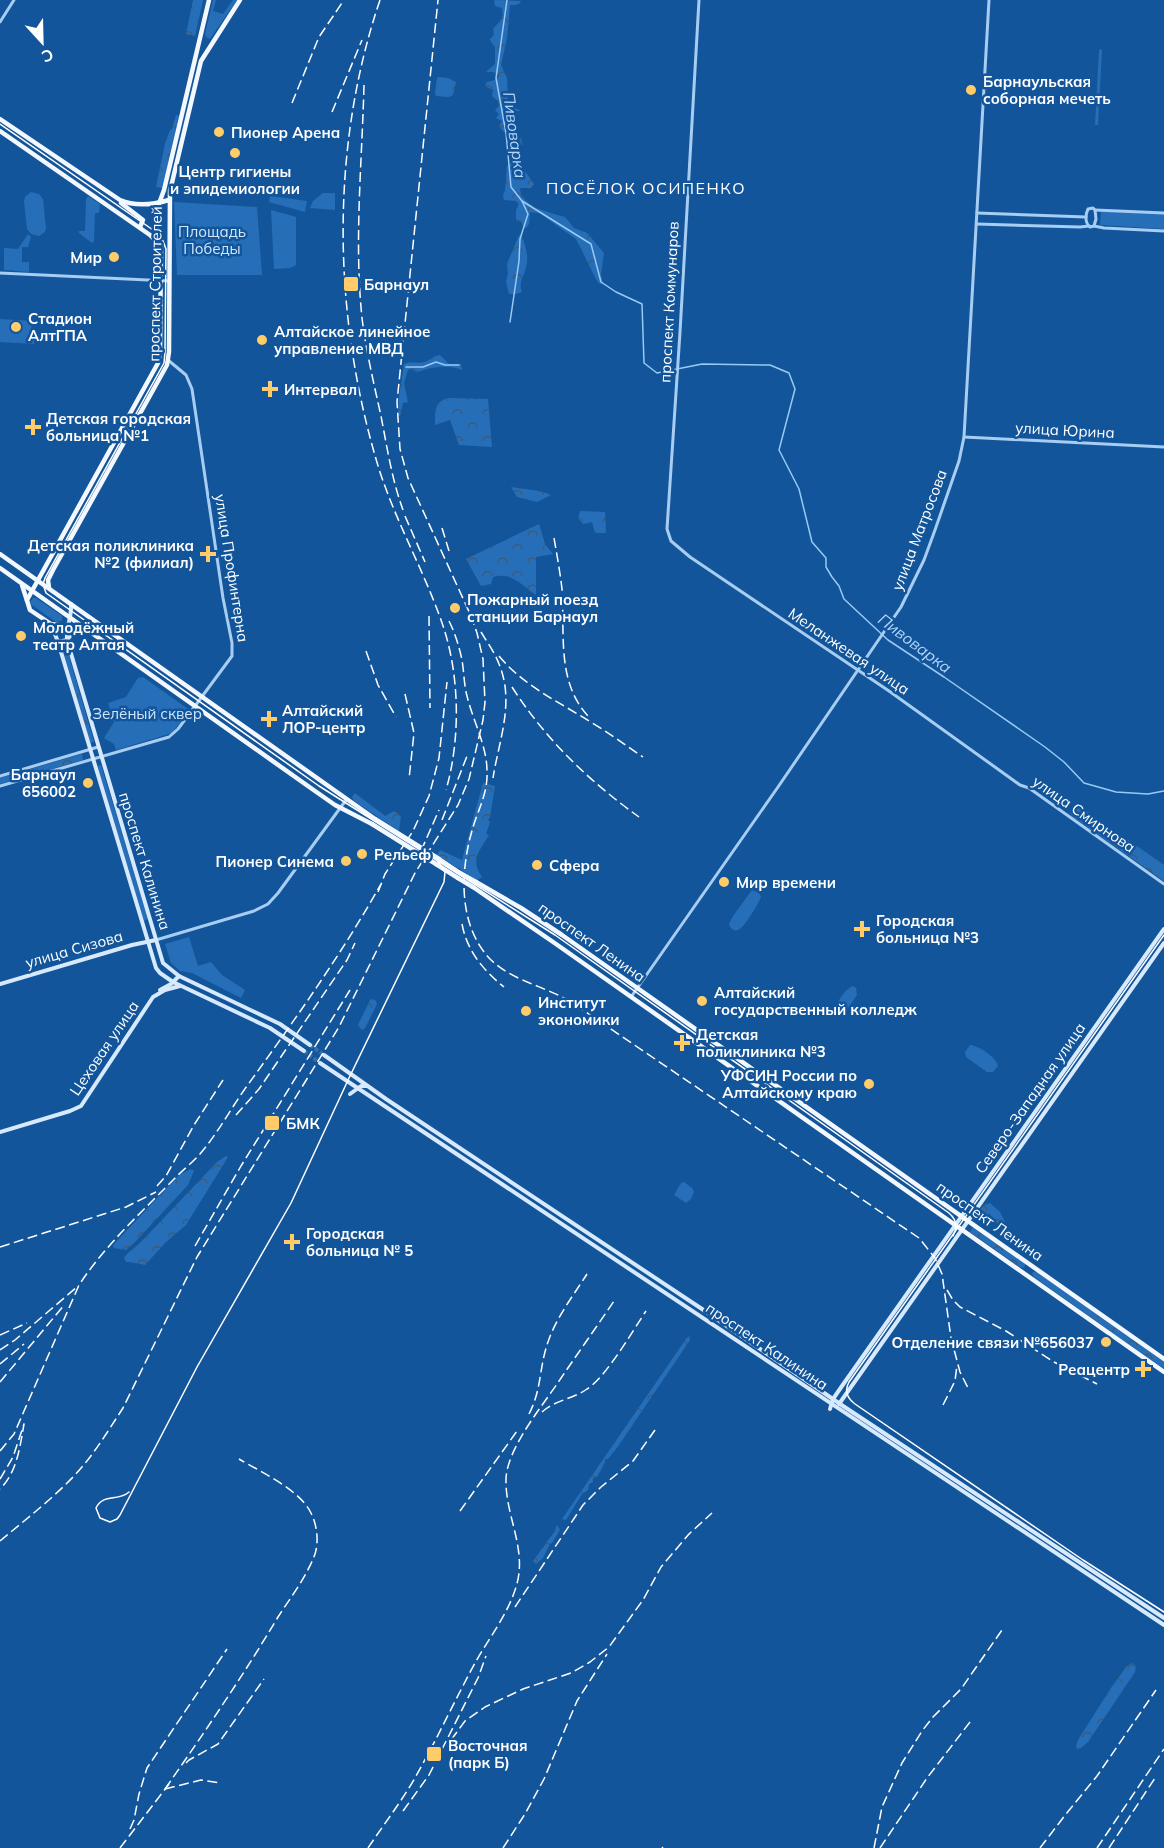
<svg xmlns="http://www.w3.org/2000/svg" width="1164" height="1848" font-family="Mulish,sans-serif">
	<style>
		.green { fill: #266fb8 }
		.forest { fill: url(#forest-crowns) }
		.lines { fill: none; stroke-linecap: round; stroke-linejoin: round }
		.stream { stroke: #99c9f6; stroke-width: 1.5 }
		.secondary-tunnel { stroke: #366ea9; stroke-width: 4; stroke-dasharray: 4 2; stroke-linecap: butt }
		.tertiary { stroke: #a7cdf3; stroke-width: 3 }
		.secondary { stroke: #d6e9fd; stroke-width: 4 }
		.primary { stroke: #f3f8ff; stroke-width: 4.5 }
		.tram { stroke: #fff; stroke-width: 1.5 }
		.rail { stroke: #fff; stroke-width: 1.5; stroke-dasharray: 10 4.5; stroke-linecap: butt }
		.primary-bridge { stroke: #f3f8ff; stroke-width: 4.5 }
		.poi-dot { fill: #ffcc69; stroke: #13559a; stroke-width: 2 }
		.labels { text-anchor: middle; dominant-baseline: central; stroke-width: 5; stroke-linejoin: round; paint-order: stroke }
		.poi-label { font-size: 15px; font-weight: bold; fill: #fff; stroke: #13559a; text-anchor: start }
		.park-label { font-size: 15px; fill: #cfe6fd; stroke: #13559a }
		.street-label { font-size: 15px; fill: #fff; stroke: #13559a }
		.water-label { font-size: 16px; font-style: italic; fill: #b3d7fa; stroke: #13559a }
		.neighbourhood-label { font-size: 16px; letter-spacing: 1.5px; fill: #fff; stroke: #13559a }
	</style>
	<defs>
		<pattern id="forest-crowns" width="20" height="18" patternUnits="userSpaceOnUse" patternTransform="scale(1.5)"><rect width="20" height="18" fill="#266fb8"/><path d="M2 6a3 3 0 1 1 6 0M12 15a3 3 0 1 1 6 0" fill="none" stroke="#3d5a77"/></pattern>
	</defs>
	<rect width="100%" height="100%" fill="#13559a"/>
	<g class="green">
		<path d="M213,0H216L213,11L223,14L233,0H237L210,39L206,37L205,34Z"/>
		<path d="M1101,49L1102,50L1098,125H1095L1099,50Z"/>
		<path d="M31,192L39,194L43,199L46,228L45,232L39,236L31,234L27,229L24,201L25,197Z"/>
		<path d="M323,193H335V210L310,208L313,201Z"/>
		<path d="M88,196L100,204L99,213H95L94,241L92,243L79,233V231H85L86,199Z"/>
		<path d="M270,196L307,201L305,212L269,202Z"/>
		<path d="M174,202L257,207L262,275H177Z"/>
		<path d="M271,210L296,217V265L290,268L274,269Z"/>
		<path d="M1101,211L1164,214V229L1100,225Z"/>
		<path d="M28,234L31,237L28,247H22V262H29V272L4,270V248L18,249Z"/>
		<path d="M0,319L32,321L31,333H35L34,344L0,342Z"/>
		<path d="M33,598H36L62,616V621L56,622L32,605L30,602Z"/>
		<path d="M143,677L188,709L189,711L172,733L116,750L114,744L104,738L114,722L108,703L126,697L138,678Z"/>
		<path d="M101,765L148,919L144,921L97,766Z"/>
		<path d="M752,890L759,893L761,897C758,904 745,927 738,930C734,931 733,930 730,927L729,924L733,916Z"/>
		<path d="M189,937L198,966L211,962L222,975L245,990L241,998L192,973L180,971L171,963L165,944Z"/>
		<path d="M853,986L856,988L857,995L846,1011L840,1014L836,1012C835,1003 845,989 853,986Z"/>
		<path d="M970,1045C979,1046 996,1057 998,1066L993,1072H987L966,1057L965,1052Z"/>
		<path d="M684,1182L692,1188L694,1192L691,1199L686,1203L674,1195L681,1183Z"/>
	</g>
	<g class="forest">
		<path d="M193,0H203L195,36L186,34Z"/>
		<path d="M494,0L520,1L521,2L517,5H510L507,38L501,65L507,78L508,101L513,107L521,111H514L510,113L513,118L516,137L521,138L523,145L515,142L513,157L512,158L509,138L499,126L502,121L496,118L499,114L495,110L499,106L498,101L492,96L493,90L485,86L487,82L495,80L499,76L493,72H486L495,64V47L491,42L490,39L494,35L493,29C500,20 504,21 502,8L495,6Z"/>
		<path d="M438,77L448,78L456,82L453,95L449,97L436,96L435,94L437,78Z"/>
		<path d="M176,115L179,116L162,188L156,187L165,144L170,130L172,129Z"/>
		<path d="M511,162C522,164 527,175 534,184L531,188H520C520,207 551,213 565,217L574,228L587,233L604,253L601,274L603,283L600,284L597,281L576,239L539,213L530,212L529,224L526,228H524L521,222L516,220V210L519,204L516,201L504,200L503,195L505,191L507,166Z"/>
		<path d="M519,235L521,236C526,245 529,257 526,267C524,277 518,282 522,292L516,294H509L506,281L508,274L507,264Z"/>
		<path d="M440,355L449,364H461L462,370C448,364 430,367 417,372L411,369L408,370L404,383L408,402L403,403L400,416H398L399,397L404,364C413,361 419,364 425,362C430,360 433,356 440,355Z"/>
		<path d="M448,398L488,399L492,447L459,445L450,420L435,425C435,412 434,402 448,398Z"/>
		<path d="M511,487C523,489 541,490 551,495L537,502L517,497Z"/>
		<path d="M580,511L605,512L606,533H595L592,522L583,524L578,518Z"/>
		<path d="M539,524L545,544L553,554L536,557V595C520,584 512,572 493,577L491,584L481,586L466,559Z"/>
		<path d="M66,646L94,742L90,743L62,647Z"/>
		<path d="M82,754L83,760L0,784V778Z"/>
		<path d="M483,783L495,786L490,817L488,820L490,822L486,834L489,835C479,852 470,859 482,877L477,880L437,855L440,850L462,860Z"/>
		<path d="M355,793L385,816L394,811L401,816L399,831L354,801L352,797Z"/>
		<path d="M1078,805L1164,865V881L1072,816L1070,813L1074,806Z"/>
		<path d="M373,999L376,1001L377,1004L365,1028L362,1030L358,1025L370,1000Z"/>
		<path d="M226,1156L228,1157L186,1225L166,1242L145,1265C139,1264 133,1262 126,1262L124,1258L128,1253L140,1243L217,1162Z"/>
		<path d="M189,1170L192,1169L194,1171L188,1185L135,1242L126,1250L114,1248L113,1246L115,1243L179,1175Z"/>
		<path d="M990,1203L1000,1212L1007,1226H1001L990,1218L991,1213L986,1217L981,1215L980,1210L984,1205Z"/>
		<path d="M973,1227L1024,1262L1025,1265L1024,1268L1020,1267L970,1232Z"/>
		<path d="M1033,1272H1037L1164,1362V1369L1034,1277L1032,1274Z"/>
		<path d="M689,1336L690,1340L619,1445L608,1459H605V1463L597,1477L593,1478V1482L589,1484L588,1490L582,1494L566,1520L562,1519L686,1339Z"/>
		<path d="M557,1525L560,1530L552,1543L550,1544L543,1558L536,1564L533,1561L555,1531Z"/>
		<path d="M1132,1663L1136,1666L1135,1672L1088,1742L1081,1748L1077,1749L1076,1746L1078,1740L1111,1688L1126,1667Z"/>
	</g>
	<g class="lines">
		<g class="stream">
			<path d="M507,0L496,78L506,133L511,187L522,201L591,244L601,282L616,292L642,304L644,363L657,373L702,364L770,365L789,373L795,389L779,450L799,489L812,542L826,558V567L832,577L839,586L844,599L888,640L944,677L1045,747L1064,762L1084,783L1116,792L1148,794L1164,791"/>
			<path d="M510,322L519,261L520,239L528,214L522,201"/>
			<path d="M406,367H423L436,362L445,365H459"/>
		</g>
		<g class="secondary-tunnel">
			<path d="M310,1045L324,1055"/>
			<path d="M304,1051L320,1063"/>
		</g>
		<g class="tertiary">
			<path d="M699,0L680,332L667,529L671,541L690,557L889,691L1020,785L1029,788L1164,884"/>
			<path d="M0,22L14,0"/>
			<path d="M1093,208L1095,210L1096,219L1094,226L1090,227C1085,223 1085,215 1088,209Z"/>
			<path d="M1095,210L1164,213"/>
			<path d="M977,213L1086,217"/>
			<path d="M977,224L1080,227L1089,226"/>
			<path d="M1094,226L1104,228L1164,231"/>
			<path d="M0,273L169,281"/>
			<path d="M964,437L1164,447"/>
			<path d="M0,776L98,747"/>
			<path d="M0,786L169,737L178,729L232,656V643L223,598L192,389L186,375L168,360"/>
			<path d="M156,940L254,911L268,904L278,893L346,800"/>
			<path d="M631,997L778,787L901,607L924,560L935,530L959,461L964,437L989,0"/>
		</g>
		<g class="secondary">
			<path d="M71,604C72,617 66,627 67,640L163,963L179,976L280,1024L310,1045"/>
			<path d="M51,624L58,642L156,968L160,973L173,982L270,1028L304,1051"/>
			<path d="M58,642L67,640L73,632L81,629"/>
			<path d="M0,984L132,945L156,940"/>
			<path d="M160,990L171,984L179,976"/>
			<path d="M324,1055L386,1099L702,1309L843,1406L1164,1618"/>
			<path d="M320,1063L1164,1625"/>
			<path d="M350,1094L361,1086H367"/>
			<path d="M0,1132L70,1111L81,1106L153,997L165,990L180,986"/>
			<path d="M839,1404L1164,943"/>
			<path d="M830,1409L833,1399L842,1386L1164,929"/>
		</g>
		<g class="primary">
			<path d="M0,119L120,200C136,207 152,205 169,200"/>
			<path d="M0,131L150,235L159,244"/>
			<path d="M121,203L143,220L140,227"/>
			<path d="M0,554L375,819"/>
			<path d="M0,568L315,791L335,805L372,824"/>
			<path d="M22,585L30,610L51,624L86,629"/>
			<path d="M49,588L48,580L53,570L167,365L169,352L170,191L201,61L240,0"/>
			<path d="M27,600L158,363L160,352L161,249L157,209L164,190L209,0"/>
			<path d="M439,859L460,873"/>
			<path d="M436,864L458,878"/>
			<path d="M476,882L521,908L562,935L1164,1359"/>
			<path d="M473,887L556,944L1164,1372"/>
		</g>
		<g class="tram">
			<path d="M0,124L156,232L163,241L166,249L165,352L164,363L45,578L43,584L46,593L319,786L555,935L949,1213C957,1220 958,1227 953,1236"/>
			<path d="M1164,935L849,1382C844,1391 847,1398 855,1404L1083,1560L1164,1612"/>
			<path d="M129,1492C118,1502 103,1493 96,1508L100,1518L110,1522L117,1519L120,1515L197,1367L291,1203L349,1078L444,882L445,872L438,861"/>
		</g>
		<g class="rail">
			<path d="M380,0C329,150 333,319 379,469C396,522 423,569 441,620C460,672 461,738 446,790"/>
			<path d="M364,85C362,163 354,241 362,318C366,351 374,384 381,416C387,447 392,480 403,510"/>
			<path d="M292,103L319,37L344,0"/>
			<path d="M332,112L362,40"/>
			<path d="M405,516L425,562"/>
			<path d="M442,528L449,551"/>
			<path d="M554,538C557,555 560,572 562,589C565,632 556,683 589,717"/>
			<path d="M429,616L430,708"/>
			<path d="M449,621C455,633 459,646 462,660C464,672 464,685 467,696C473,721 487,746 487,771C488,791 480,806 474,824C460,868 457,924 490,959C512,981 545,986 571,1002L919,1238L935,1258L942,1274L951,1338L960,1372L969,1390"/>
			<path d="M481,632C487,642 495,653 499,664C515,702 499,740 493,778"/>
			<path d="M366,651L378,685L396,717"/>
			<path d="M499,656C523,685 557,701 589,721C608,732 625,745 643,757"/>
			<path d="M512,687C546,740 589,781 639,817"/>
			<path d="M405,694L414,733L409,779"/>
			<path d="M442,820L467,756"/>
			<path d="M421,851L439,810"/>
			<path d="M378,892L385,874L413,831L429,796L439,758L447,682"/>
			<path d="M462,924C467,951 483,970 504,987"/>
			<path d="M236,1115L259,1089L347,960L355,943"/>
			<path d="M157,1186L166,1176L194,1125L223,1080"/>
			<path d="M195,1246L241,1166L350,990"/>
			<path d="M0,1247L126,1207L156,1192"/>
			<path d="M947,1290L953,1300L960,1307L1006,1331L1054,1362L1097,1384"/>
			<path d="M0,1335L27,1323"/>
			<path d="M0,1350L15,1340L77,1287"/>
			<path d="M0,1364L24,1344"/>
			<path d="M0,1382L65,1304"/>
			<path d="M943,1405L955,1381L957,1365"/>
			<path d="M542,1412C555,1400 573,1399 587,1389C606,1377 632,1332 646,1311"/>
			<path d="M529,1414C542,1389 539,1367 548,1342C556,1318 573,1296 587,1274"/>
			<path d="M0,1451L14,1434L79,1285C106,1244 143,1211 177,1176C184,1169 193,1162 200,1154C218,1133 231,1108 247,1086C294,1021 341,955 381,884"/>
			<path d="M0,1479L13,1457L24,1424C20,1447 17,1472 0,1489"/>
			<path d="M460,1511L517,1431"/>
			<path d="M0,1541C25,1520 51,1500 74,1476C93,1456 108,1431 123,1408L197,1257L339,1027L415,873L458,805L469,779L483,720L485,702L483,659L477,633L471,616L408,478L400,449L397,402L438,0"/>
			<path d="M515,1607L583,1505L601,1487L633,1461L655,1430"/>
			<path d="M451,1740L465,1721L485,1707L523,1689L571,1673L590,1662L609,1647L643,1600L661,1567L689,1534L712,1513"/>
			<path d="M186,1763L189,1760L218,1744L264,1679"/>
			<path d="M165,1789C204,1733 243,1676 278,1617C291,1597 307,1576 315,1554C319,1541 317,1525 311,1513C300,1490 261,1472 239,1459"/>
			<path d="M165,1789L201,1780L221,1783"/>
			<path d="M403,1811L429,1775L478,1678L486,1656"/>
			<path d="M130,1829L134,1820L139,1794L147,1768L227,1649"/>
			<path d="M662,1847L663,1848"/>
			<path d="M120,1848L169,1784"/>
			<path d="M368,1848C384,1824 402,1801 416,1776C437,1739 455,1700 475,1663C489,1638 508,1614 516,1587C528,1550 505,1516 506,1479C507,1449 540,1409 557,1384C576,1356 595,1329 614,1301"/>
			<path d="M503,1848L525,1814L544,1779L577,1701L607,1654"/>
			<path d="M874,1848L882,1807L902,1763L922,1731L933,1717L961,1689L1002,1630"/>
			<path d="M880,1848L927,1778L970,1722"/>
			<path d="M1040,1848L1066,1814L1097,1776L1156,1690"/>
			<path d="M1097,1848L1164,1749"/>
			<path d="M1109,1848L1155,1778"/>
		</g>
		<g class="primary-bridge">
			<path d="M375,819L439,859"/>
			<path d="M372,824L436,864"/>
			<path d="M460,873L476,882"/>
			<path d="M458,878L473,887"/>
		</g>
	</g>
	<g class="poi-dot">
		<circle cx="971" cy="90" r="6"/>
		<circle cx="219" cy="132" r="6"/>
		<circle cx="235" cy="153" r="6"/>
		<circle cx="114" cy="257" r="6"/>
		<rect x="343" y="276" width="16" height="16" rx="3"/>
		<circle cx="16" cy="327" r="6"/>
		<circle cx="262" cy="340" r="6"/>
		<path d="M267 380h6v6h6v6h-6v6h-6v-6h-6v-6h6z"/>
		<path d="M30 418h6v6h6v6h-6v6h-6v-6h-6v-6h6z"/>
		<path d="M205 545h6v6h6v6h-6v6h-6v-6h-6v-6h6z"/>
		<circle cx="455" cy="608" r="6"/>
		<circle cx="21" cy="636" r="6"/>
		<path d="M266 710h6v6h6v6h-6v6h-6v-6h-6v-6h6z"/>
		<circle cx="88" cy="783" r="6"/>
		<circle cx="362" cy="854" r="6"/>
		<circle cx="346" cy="861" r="6"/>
		<circle cx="537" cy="865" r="6"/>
		<circle cx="724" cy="882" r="6"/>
		<path d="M859 920h6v6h6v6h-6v6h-6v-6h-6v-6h6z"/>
		<circle cx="702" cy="1001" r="6"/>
		<circle cx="526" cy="1011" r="6"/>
		<path d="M679 1034h6v6h6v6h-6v6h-6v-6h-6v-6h6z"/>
		<circle cx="869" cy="1084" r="6"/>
		<rect x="264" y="1115" width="16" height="16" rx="3"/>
		<path d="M289 1233h6v6h6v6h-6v6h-6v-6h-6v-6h6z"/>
		<circle cx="1106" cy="1342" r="6"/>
		<path d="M1140 1360h6v6h6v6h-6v6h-6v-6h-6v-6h6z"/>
		<rect x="426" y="1746" width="16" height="16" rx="3"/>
	</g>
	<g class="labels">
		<g class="poi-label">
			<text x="983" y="81">Барнаульская<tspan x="983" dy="17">соборная мечеть</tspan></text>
			<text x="231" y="132">Пионер Арена</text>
			<text x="235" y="171" text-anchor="middle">Центр гигиены<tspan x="235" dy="17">и эпидемиологии</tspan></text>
			<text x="102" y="257" text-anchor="end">Мир</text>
			<text x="364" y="284">Барнаул</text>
			<text x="28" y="318">Стадион<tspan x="28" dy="17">АлтГПА</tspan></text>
			<text x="274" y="331">Алтайское линейное<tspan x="274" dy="17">управление МВД</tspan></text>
			<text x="284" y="389">Интервал</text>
			<text x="46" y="418">Детская городская<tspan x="46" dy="17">больница №1</tspan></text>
			<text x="194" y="545" text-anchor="end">Детская поликлиника<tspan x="194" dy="17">№2 (филиал)</tspan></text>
			<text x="467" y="599">Пожарный поезд<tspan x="467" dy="17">станции Барнаул</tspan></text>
			<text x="33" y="627">Молодёжный<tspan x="33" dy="17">театр Алтая</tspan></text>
			<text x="282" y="710">Алтайский<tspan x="282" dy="17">ЛОР-центр</tspan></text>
			<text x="76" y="774" text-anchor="end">Барнаул<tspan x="76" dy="17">656002</tspan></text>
			<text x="374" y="854">Рельеф</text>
			<text x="334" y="861" text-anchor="end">Пионер Синема</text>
			<text x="549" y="865">Сфера</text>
			<text x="736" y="882">Мир времени</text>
			<text x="876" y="920">Городская<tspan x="876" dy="17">больница №3</tspan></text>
			<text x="714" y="992">Алтайский<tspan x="714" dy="17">государственный колледж</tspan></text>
			<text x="538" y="1002">Институт<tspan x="538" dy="17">экономики</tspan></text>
			<text x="696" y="1034">Детская<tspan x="696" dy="17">поликлиника №3</tspan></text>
			<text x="857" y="1075" text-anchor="end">УФСИН России по<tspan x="857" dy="17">Алтайскому краю</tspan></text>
			<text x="286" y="1123">БМК</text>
			<text x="306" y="1233">Городская<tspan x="306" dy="17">больница № 5</tspan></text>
			<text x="1094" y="1342" text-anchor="end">Отделение связи №656037</text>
			<text x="1130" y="1369" text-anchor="end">Реацентр</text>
			<text x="448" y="1745">Восточная<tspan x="448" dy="17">(парк Б)</tspan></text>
		</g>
		<g class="park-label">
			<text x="212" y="231">Площадь<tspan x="212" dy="17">Победы</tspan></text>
			<text x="147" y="713">Зелёный сквер</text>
		</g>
		<g class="street-label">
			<text transform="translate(155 284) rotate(-89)">проспект Строителей</text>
			<text transform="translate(669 302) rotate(-87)">проспект Коммунаров</text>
			<text transform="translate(1065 430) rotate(3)">улица Юрина</text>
			<text transform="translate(919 530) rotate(-69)">улица Матросова</text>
			<text transform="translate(232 568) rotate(81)">улица Профинтерна</text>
			<text transform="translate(849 651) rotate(34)">Меланжевая улица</text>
			<text transform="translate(1084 814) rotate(35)">улица Смирнова</text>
			<text transform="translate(145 861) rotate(73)">проспект Калинина</text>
			<text transform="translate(592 942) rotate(35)">проспект Ленина</text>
			<text transform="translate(74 949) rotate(-16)">улица Сизова</text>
			<text transform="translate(104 1048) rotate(-56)">Цеховая улица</text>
			<text transform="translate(1030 1098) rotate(-55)">Северо-Западная улица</text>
			<text transform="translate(990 1221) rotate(35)">проспект Ленина</text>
			<text transform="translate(767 1346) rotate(34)">проспект Калинина</text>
		</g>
		<g class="water-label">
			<text transform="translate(515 135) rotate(82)">Пивоварка</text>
			<text transform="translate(915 643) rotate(37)">Пивоварка</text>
		</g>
		<g class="neighbourhood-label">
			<text x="646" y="188">ПОСЁЛОК ОСИПЕНКО</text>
		</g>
	</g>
	<g transform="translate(42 42) rotate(158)" stroke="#13559a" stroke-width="4.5" paint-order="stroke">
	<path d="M0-4.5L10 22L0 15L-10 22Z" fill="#ffffff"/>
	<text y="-9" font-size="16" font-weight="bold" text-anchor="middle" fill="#ffffff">С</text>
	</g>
</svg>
